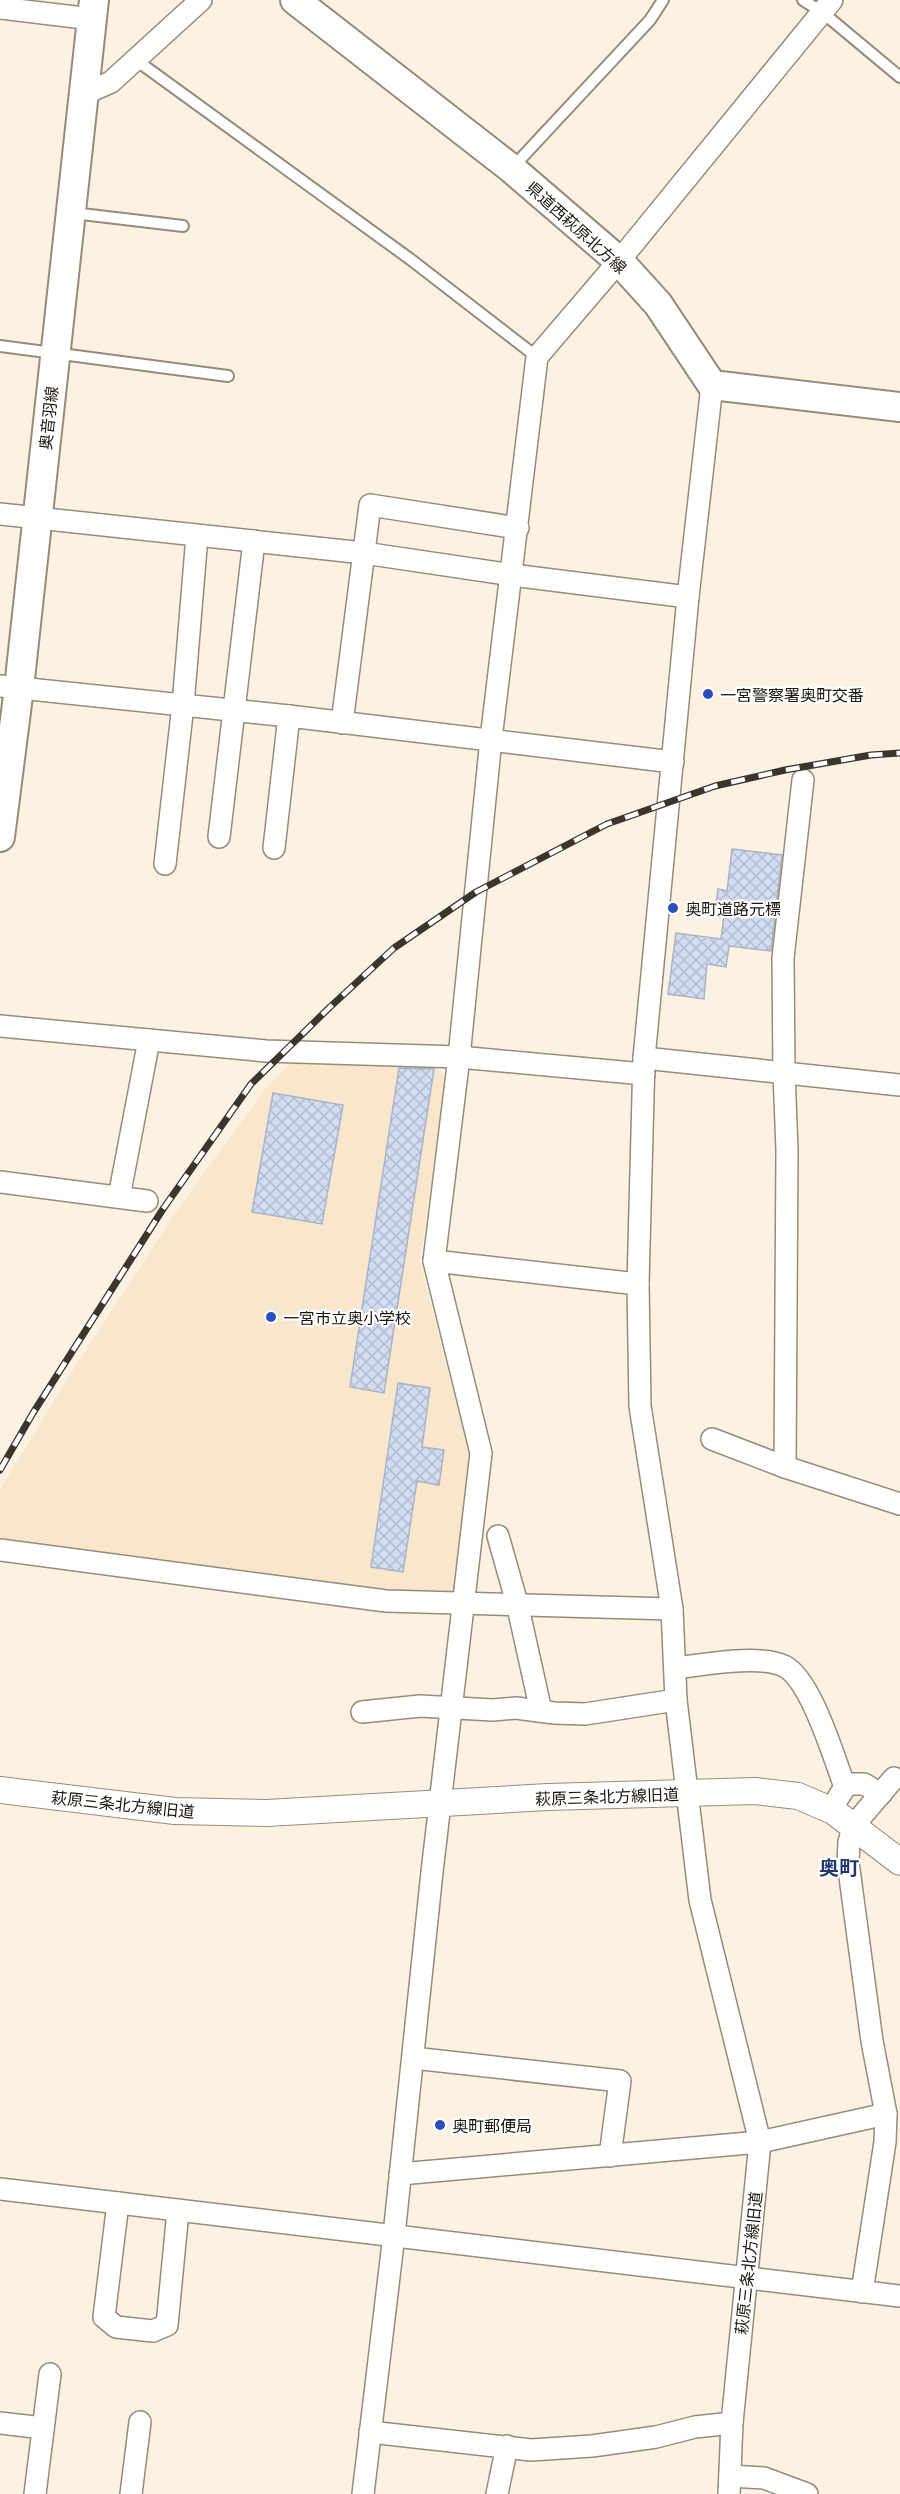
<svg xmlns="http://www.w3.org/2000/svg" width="900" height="2494" font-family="Lato,'Noto Sans JP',sans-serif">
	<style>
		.built { fill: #f9e7cd }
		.building { fill: url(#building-cross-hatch); stroke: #aab3c6; stroke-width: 1.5 }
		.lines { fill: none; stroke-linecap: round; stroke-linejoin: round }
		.service-casing { stroke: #978b79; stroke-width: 14 }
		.minor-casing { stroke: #978b79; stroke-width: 24 }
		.tertiary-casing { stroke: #978b79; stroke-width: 28 }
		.secondary-casing { stroke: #978b79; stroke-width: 32 }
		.service { stroke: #fff; stroke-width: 10 }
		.minor { stroke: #fff; stroke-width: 21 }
		.tertiary { stroke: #fff; stroke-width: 26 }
		.secondary { stroke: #fff; stroke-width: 28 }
		.rail-casing { stroke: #3b362d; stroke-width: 7 }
		.rail { stroke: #fff; stroke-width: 4.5; stroke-dasharray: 14; stroke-linecap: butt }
		.poi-dot { fill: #2a4ebd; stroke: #fff; stroke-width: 2 }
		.labels { text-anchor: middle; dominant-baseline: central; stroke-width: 4.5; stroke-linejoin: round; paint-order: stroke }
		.street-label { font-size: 16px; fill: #1b1710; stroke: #fff }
		.poi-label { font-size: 16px; fill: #1b1710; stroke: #fff; text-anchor: start }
		.quarter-label { font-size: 20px; font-weight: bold; fill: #233870; stroke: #fff }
	</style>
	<defs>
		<pattern id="building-cross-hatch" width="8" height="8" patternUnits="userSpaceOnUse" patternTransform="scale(1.5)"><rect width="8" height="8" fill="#d2dcf0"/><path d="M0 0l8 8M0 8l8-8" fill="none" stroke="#b4bccd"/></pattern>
	</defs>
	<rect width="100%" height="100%" fill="#fdf2e2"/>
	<path class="built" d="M299,1055L434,1066L445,1077L420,1262L472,1465L456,1597L372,1591L0,1538V1489L71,1373L175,1213L268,1085Z"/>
	<g class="building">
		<path d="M732,849L782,855L771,951L729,946L726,967L707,964L704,999L668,994L676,933L721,939L725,907L716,905L718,889L727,891Z"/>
		<path d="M399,1068L434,1069L384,1393L350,1387Z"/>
		<path d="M273,1093L343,1105L322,1224L252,1212Z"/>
		<path d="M398,1383L430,1388L422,1447L444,1450L439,1485L417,1481L403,1572L371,1567Z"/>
	</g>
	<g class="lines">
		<defs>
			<g id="service">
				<path d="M803,0L822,12L900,77"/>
				<path d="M136,60L410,259L537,357"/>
				<path d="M513,167L650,20L663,0"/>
				<path d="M73,213L183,226"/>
				<path d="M0,346L228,376"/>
			</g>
			<g id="minor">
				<path d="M0,8L92,19"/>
				<path d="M84,94L111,82L201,0"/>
				<path d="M712,385L688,597L644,1058L638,1284L640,1406L672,1609L676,1700L700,1900L760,2142L732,2423L729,2494"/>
				<path d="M0,514L364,553L512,575L688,597"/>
				<path d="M0,686L289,716L673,762"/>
				<path d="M342,723L370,505L518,528"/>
				<path d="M219,837L254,541"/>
				<path d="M274,848L289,716"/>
				<path d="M165,864L183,705L197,536"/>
				<path d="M0,1026L266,1051L459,1057L644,1074"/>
				<path d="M644,1058L900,1085"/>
				<path d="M0,1182L147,1201"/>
				<path d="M119,1197L149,1040"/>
				<path d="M434,1261L638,1284"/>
				<path d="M712,1439L785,1467L900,1504"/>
				<path d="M785,1467L787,1150L784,1072L783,958L803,780"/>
				<path d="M498,1536L517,1603L541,1711"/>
				<path d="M0,1550L386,1601L672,1609"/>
				<path d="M675,1668C702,1665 759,1654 784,1666C811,1679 834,1758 845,1787"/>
				<path d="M362,1712L420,1706L493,1710L516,1708L554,1713L585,1714L676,1700"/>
				<path d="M838,1798L847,1784H864L881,1794"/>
				<path d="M413,2058L620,2081L610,2156"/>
				<path d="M400,2174L760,2142L886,2114"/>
				<path d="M0,2189L900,2296"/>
				<path d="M118,2203L104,2317L116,2327L153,2331L167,2325L178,2211"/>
				<path d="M862,2292L885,2142L886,2114L872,2041L848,1862L849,1842L854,1825L894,1778"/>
				<path d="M0,2423L43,2428"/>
				<path d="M370,2432L531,2450L592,2446L656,2437L695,2427L732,2423"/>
				<path d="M730,2476L764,2478L807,2494"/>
				<path d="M35,2494L50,2374"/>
				<path d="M131,2494L140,2422"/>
				<path d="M363,2494L394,2235L432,1872L481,1453L434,1261L459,1057L491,739L537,357L619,261L832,0"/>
				<path d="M497,2494L507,2446"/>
			</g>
			<path id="tertiary" d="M0,1790L175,1811L267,1813L548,1797L755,1791L798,1796L833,1811L900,1862"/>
			<g id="secondary">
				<path d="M295,0L512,169L619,261L658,304L712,385L900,407"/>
				<path d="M0,837L19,688L94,0"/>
			</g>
		</defs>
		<use href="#service" class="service-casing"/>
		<use href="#minor" class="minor-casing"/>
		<use href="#tertiary" class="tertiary-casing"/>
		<use href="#secondary" class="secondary-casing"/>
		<use href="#service" class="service"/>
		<use href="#minor" class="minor"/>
		<use href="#tertiary" class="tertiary"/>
		<use href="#secondary" class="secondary"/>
		<defs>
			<path id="rail" d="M0,1470L33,1413L163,1209L251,1084L330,1007L394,948L476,892L607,824L715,786L785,770L871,755L900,753"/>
		</defs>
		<use href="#rail" class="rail-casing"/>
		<use href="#rail" class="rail"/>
	</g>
	<g class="poi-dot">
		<circle cx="708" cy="694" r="6"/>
		<circle cx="673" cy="908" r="6"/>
		<circle cx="271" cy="1317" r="6"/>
		<circle cx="440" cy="2125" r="6"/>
	</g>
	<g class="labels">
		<g class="street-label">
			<text transform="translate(577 227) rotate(42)">県道西萩原北方線</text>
			<text transform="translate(48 418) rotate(-84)">奥音羽線</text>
			<text transform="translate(607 1796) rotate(-2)">萩原三条北方線旧道</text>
			<text transform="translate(123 1804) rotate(6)">萩原三条北方線旧道</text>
			<text transform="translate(748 2263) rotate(-84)">萩原三条北方線旧道</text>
		</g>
		<g class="poi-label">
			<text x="720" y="694">一宮警察署奥町交番</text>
			<text x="685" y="908">奥町道路元標</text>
			<text x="283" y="1317">一宮市立奥小学校</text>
			<text x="452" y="2125">奥町郵便局</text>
		</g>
		<g class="quarter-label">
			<text x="839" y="1867">奥町</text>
		</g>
	</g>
</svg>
